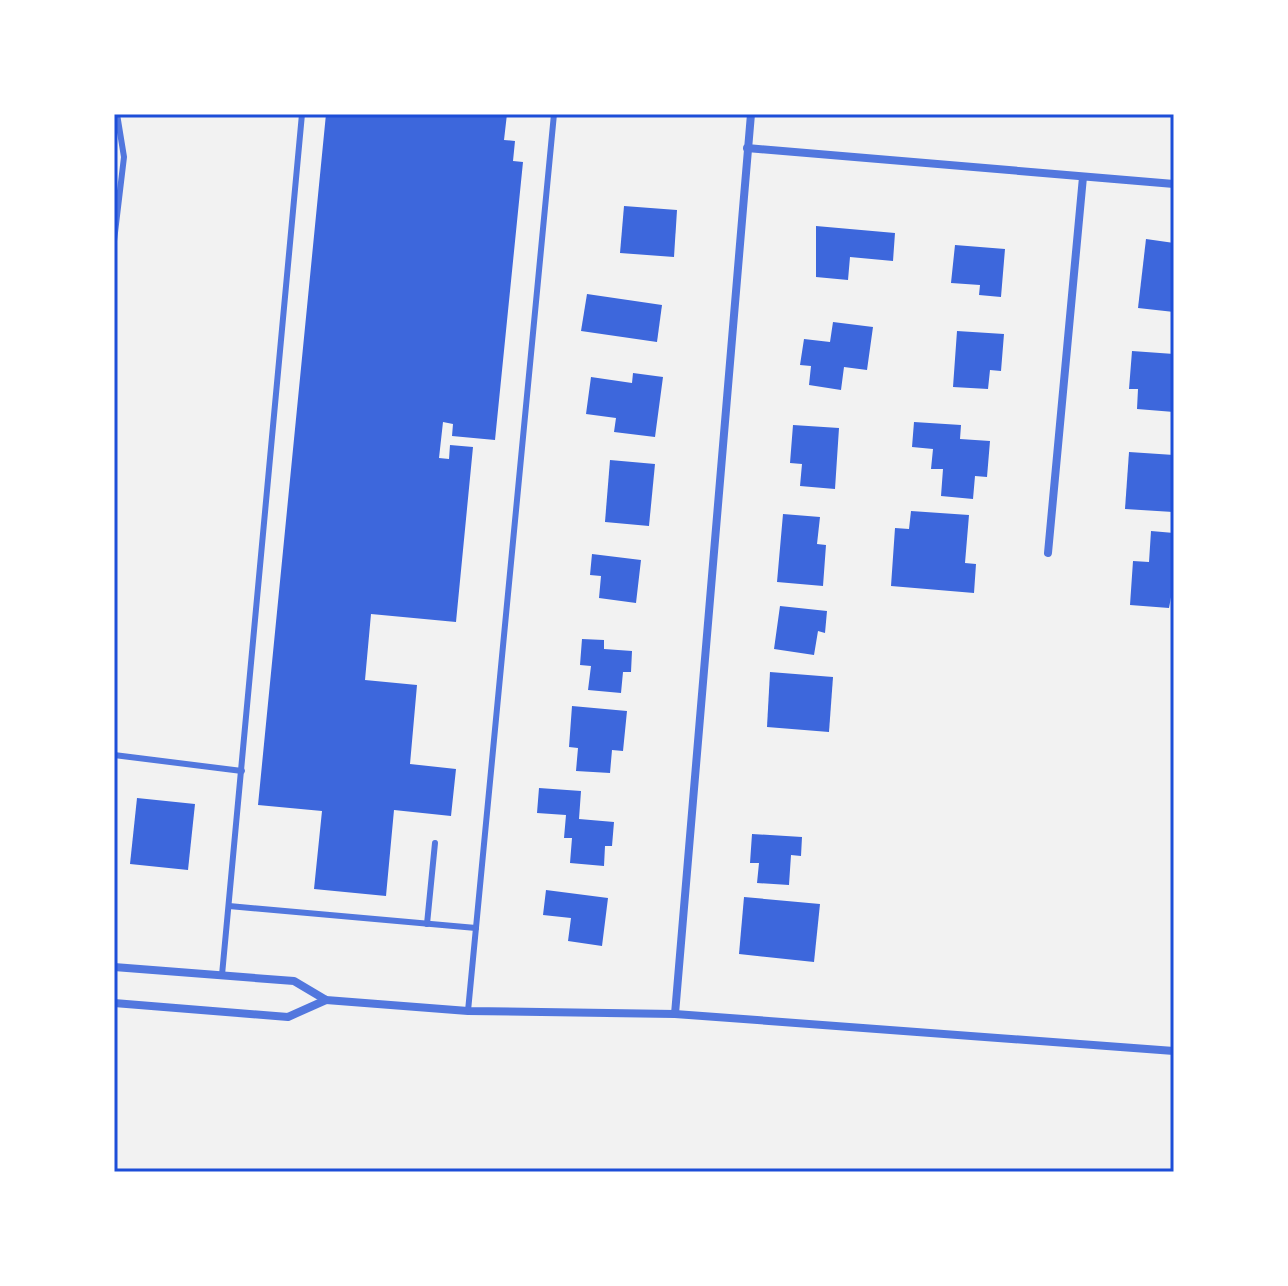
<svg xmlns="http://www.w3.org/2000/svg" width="1288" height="1286" font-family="Lato,sans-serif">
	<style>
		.building { fill: #3d67dc }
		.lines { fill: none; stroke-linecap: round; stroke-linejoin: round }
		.service { stroke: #5277de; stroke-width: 6 }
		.minor { stroke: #5277de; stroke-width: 8 }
		.neatline { fill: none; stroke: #1d4ed8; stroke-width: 3 }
	</style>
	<rect width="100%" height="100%" fill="#f2f2f2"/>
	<g class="building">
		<path d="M326,114H507L504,140L515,141L513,161L523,162L495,440L452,436L453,424L443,422L439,458L449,459L450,445L473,447L456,622L371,614L365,680L417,685L410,764L456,769L451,816L394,810L386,896L314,889L322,811L258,805Z"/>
		<path d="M624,206L677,210L674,257L620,253Z"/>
		<path d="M816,226L895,233L893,261L850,257L848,280L816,277Z"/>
		<path d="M1146,239L1174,243V312L1138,308Z"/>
		<path d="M955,245L1005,249L1001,297L979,295L980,285L951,283Z"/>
		<path d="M587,294L662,305L657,342L581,331Z"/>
		<path d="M833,322L873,327L867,370L844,367L841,390L809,385L811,366L800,365L804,339L830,342Z"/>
		<path d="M957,331L1004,334L1001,371L990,370L988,389L953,387Z"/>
		<path d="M1132,351L1174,354V412L1137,409L1138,389H1129Z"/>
		<path d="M633,373L663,377L655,437L614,432L616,418L586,414L591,377L632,383Z"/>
		<path d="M914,422L961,425L960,439L990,441L987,477L975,476L973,499L941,496L943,469H931L933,449L912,447Z"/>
		<path d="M793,425L839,428L835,489L800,486L802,464L790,463Z"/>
		<path d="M1129,452L1174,455L1173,512L1125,509Z"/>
		<path d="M610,460L655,464L649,526L605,522Z"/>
		<path d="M911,511L969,515L965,563L976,564L974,593L891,586L895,528L909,529Z"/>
		<path d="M783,514L820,517L817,544L826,545L823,586L777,582Z"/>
		<path d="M1151,531L1174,533V581L1169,608L1130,605L1133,561L1149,562Z"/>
		<path d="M592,554L641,560L636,603L599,598L601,576L590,575Z"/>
		<path d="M780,606L827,611L825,633L818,631L814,655L774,649Z"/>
		<path d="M582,639L604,640V649L632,651L631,672H623L621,693L588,690L591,666L580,665Z"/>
		<path d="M770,672L833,677L829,732L767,727Z"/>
		<path d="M572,706L627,711L623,751L612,750L610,773L576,771L578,748L569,747Z"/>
		<path d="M539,788L581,791L579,819L614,822L612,846H605L604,866L570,863L572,838H564L566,815L537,813Z"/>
		<path d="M137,798L195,804L188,870L130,864Z"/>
		<path d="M752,834L802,837L801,856L791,855L789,885L757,883L759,863H750Z"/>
		<path d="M546,890L608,898L602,946L568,941L571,918L543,915Z"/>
		<path d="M744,897L820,904L814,962L739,954Z"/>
	</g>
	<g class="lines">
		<g class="service">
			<path d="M114,241L124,157L117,114"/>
			<path d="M114,755L242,771"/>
			<path d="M229,906L476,928"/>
			<path d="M427,924L435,843"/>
			<path d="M222,975L302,114"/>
			<path d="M468,1011L554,114"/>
		</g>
		<g class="minor">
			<path d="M747,148L1174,184"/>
			<path d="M1048,553L1083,177"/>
			<path d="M114,967L294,981L326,1000L468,1011L675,1014L1174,1051"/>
			<path d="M114,1003L288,1017L326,1000"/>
			<path d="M675,1014L751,114"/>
		</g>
	</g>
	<rect width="1288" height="1286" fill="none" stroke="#ffffff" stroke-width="232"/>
	<rect x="116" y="116" width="1056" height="1054" class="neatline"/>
</svg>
